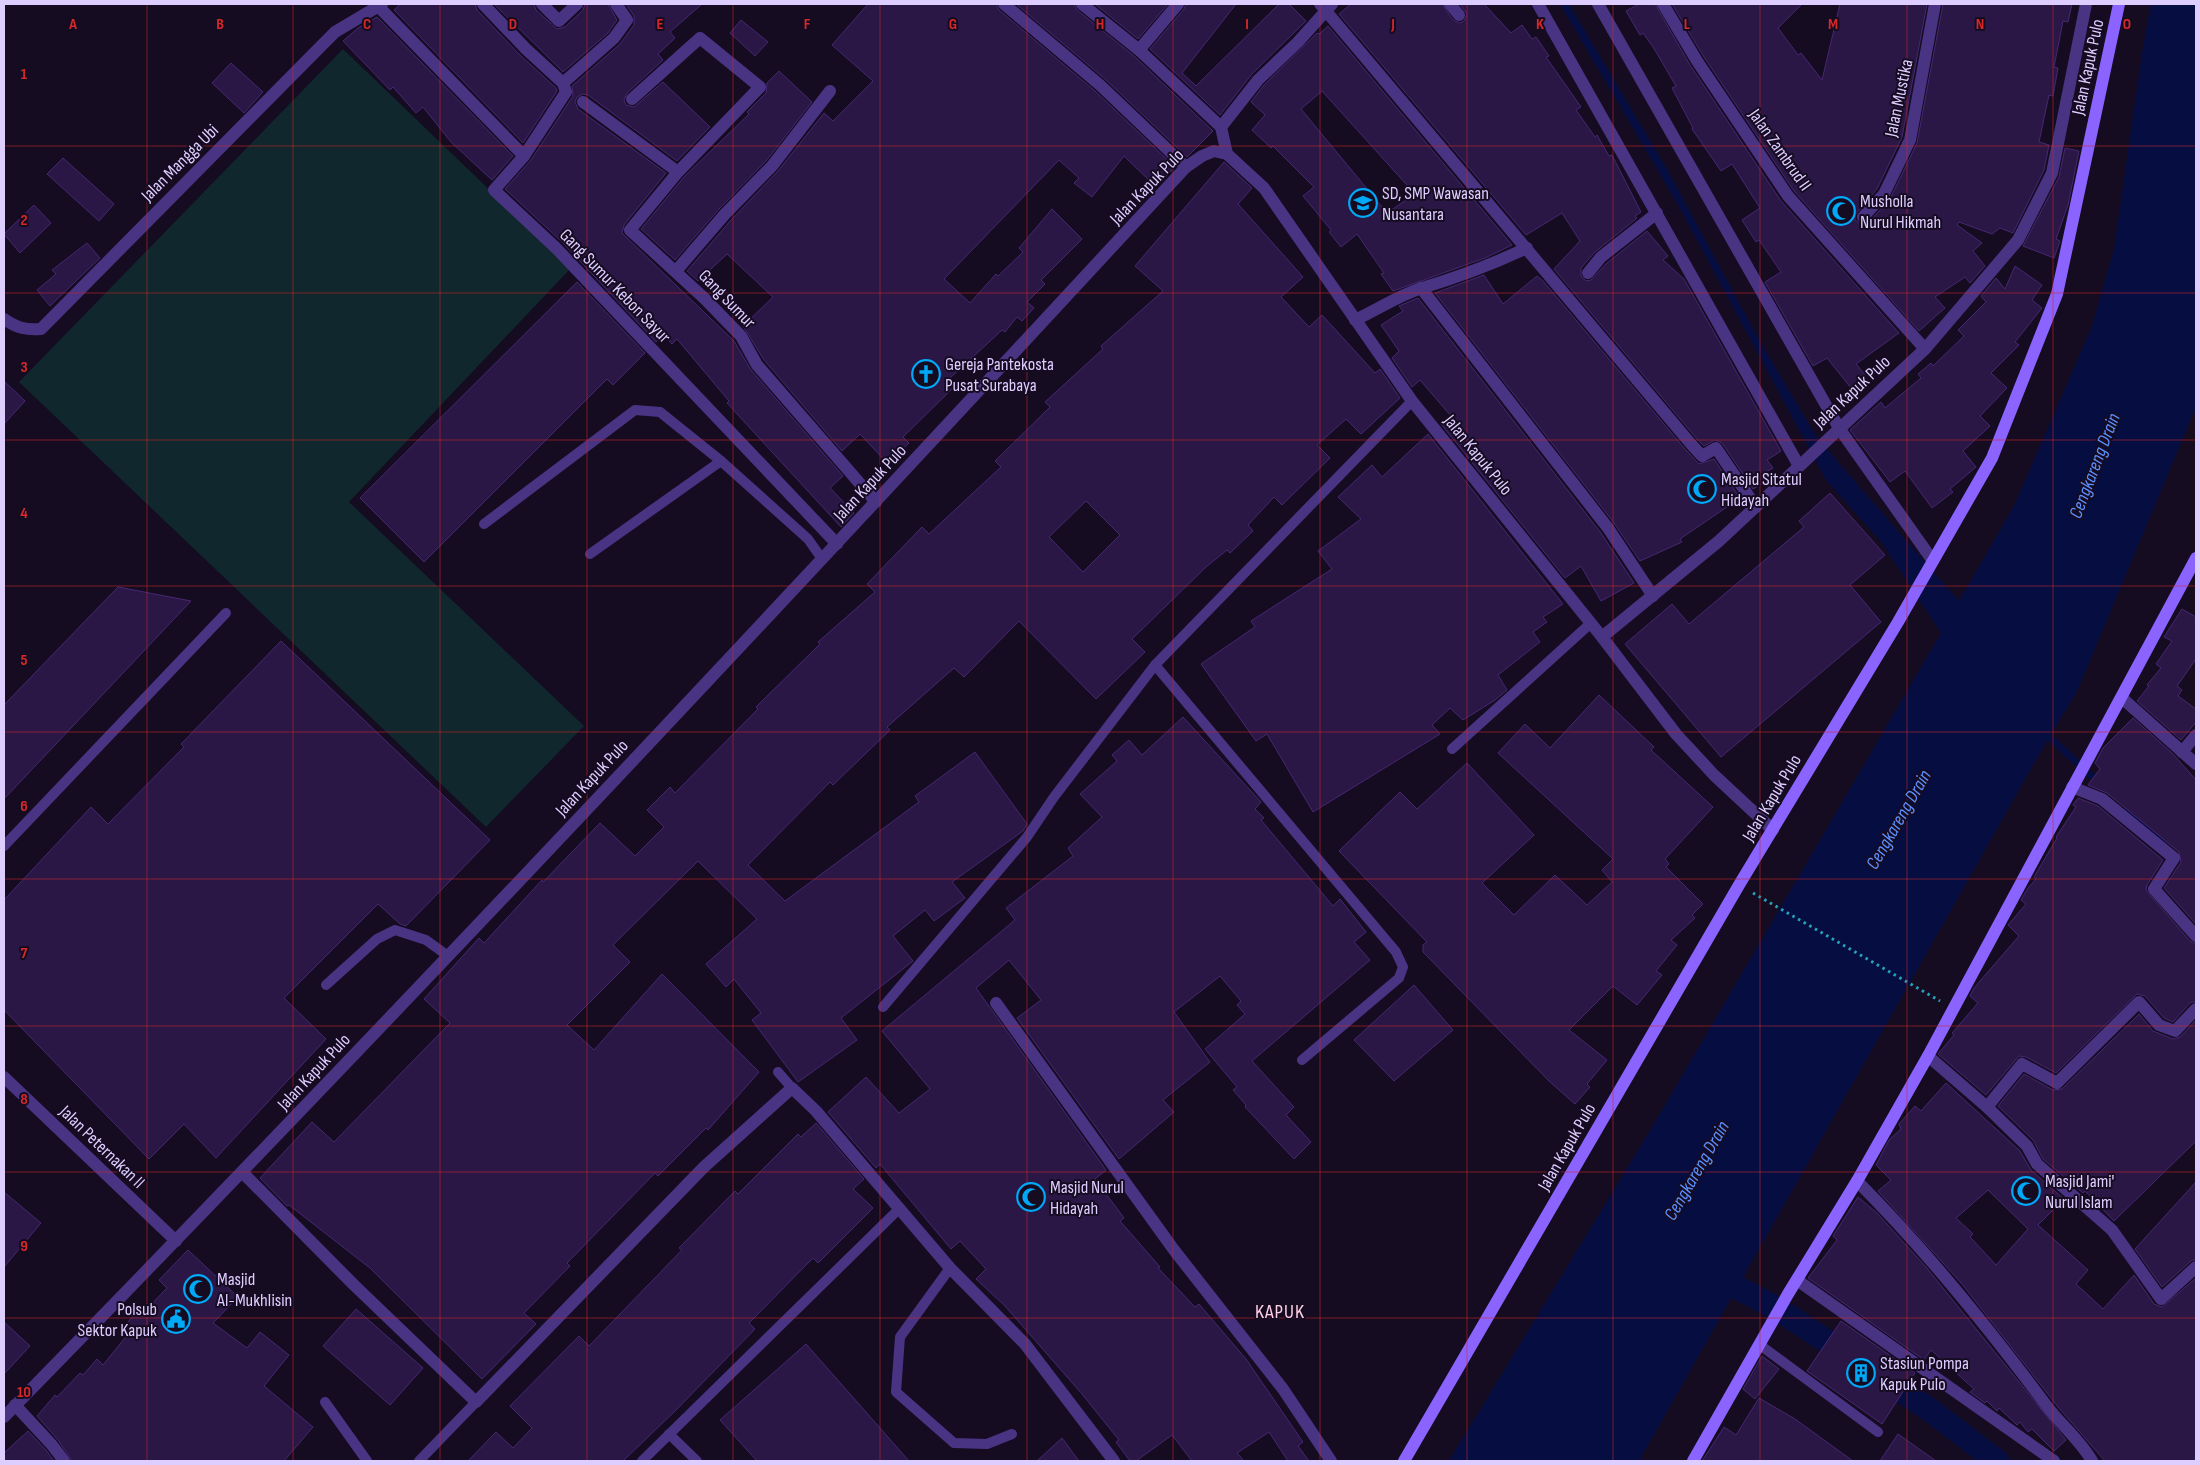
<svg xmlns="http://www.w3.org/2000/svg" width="2200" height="1465" font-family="'Sofia Sans Condensed',sans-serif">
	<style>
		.green { fill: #0f272d }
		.water { fill: #060e41 }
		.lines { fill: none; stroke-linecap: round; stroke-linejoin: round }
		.stream { stroke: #060e41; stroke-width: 7 }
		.canal { stroke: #060e41; stroke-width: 24 }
		.building { fill: #2a1745; stroke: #472772; fill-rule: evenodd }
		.path { stroke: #26a2ba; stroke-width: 3; stroke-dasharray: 2.5 4; stroke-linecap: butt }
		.service { stroke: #493484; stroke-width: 10 }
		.minor { stroke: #493484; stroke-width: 12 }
		.tertiary { stroke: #493484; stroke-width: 12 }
		.secondary { stroke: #8b64ff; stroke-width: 12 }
		.grid { fill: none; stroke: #d62828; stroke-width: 1; stroke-opacity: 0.55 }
		.labels { text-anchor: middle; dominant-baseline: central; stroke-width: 4; stroke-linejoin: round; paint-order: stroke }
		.street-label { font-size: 18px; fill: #decdff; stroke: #150c22 }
		.poi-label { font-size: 18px; fill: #decdff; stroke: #150c22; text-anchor: start }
		.water-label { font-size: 19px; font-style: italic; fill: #5b8eff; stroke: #150c22 }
		.quarter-label { font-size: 20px; letter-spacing: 1px; fill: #ffcfe3; stroke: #150c22 }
		.grid-label { font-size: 16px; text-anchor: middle; font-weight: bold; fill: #d62828; stroke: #150c22; stroke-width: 4; stroke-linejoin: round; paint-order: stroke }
	</style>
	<rect width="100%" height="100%" fill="#150c22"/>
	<path class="green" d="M343,49L571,268L349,502L584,726L486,827L19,382Z"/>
	<path class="water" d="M1560,4H1569L1667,169L1758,338L1813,431L1838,462L1959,601L2014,506L2092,326L2114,249L2142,53L2151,4H2196V407L2076,694L2049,737L1639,1461H1449L1655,1122L1941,633L1882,543L1826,480L1678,205Z"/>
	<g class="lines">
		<g class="stream">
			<path d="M2044,732L2100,784"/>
			<path d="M2128,810L2163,841"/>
		</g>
		<path class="canal" d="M1710,1273L1781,1311L1930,1410L1997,1461"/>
	</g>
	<g class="building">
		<path d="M400,4H475L477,10L520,55L556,88L557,91L523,143L394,10Z"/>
		<path d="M494,4H534L536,10L557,29L565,27L583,10L585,4H608L617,20L608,33L563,72Z"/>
		<path d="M626,4H702L670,32L675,38L658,54L663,60L627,93L624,100L626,105L634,107L663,82L710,127L677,161L588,95L583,94L577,97L575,102L578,109L666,173L624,225L622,233L734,341L751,370L843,476L830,488L854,513L841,527L727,403L729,401L677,339L672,344L663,335L656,342L562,242L505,189L531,160L573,96L572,86L620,44L634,25V16Z"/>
		<path d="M868,4H996L999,10L1095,91L1175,167L1156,187L1124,156L1092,197L1074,183L1079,178L1059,160L944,279L970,303L996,274L998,276L1023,252L1019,248L1052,209L1082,239L1041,280L1045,284L1027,302L1034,308L1022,321L1017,317L1005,332L1002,330L950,378L956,385L903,437L909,443L887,463L860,434L842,451L764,360L743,326L773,297L727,254L698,281L687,271L731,220L778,171L824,113L833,121L873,81L832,45Z"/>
		<path d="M1016,4H1074L1077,10L1134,56L1213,131L1187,157L1105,79Z"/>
		<path d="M1095,4H1168L1138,39Z"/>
		<path d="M1186,4H1236L1182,73L1196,86L1279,4H1289L1306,21L1252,74L1220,115L1150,49L1184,9Z"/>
		<path d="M1351,4H1442L1453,20L1460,23L1464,21L1467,14L1460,4H1484L1511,33L1522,25L1532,39L1536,37L1549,56L1546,57L1581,107L1576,110L1595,137L1597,135L1609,156L1612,155L1641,212L1635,216L1637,218L1595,252L1581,268V276L1586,281L1591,280L1607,263L1647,231L1668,256L1663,260L1684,279L1781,451L1767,460L1773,468L1761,475L1765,482L1753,489L1722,443L1715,440L1704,446L1697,439L1554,269L1580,241L1562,213L1526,235L1339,14Z"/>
		<path d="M1639,4H1655L1690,65L1781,201L1899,333L1856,364L1866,376L1851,388L1827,358L1813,366L1765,282L1781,272L1759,240L1756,242L1742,220L1760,208L1732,164L1721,171L1692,129L1693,128L1672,88L1676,86L1653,47L1643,33L1640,35L1626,11Z"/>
		<path d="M1672,4H1802L1778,28L1798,55L1801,53L1822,80L1840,4H1927L1902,137L1877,189L1855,215V220L1862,225L1869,222L1890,199L1917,143L1943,4H2072L2068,22L2063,21L2054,67L2058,68L2053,96L2049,95L2039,142L2049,145L2044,170L2013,233L2000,228L1992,234L1959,222L1957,225L1982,243L1973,251L1985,266L1970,283L1965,277L1935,297L1945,308L1919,331L1794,191L1704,57Z"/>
		<path d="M377,17L513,156L492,180L451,142L423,107L416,113L393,87L390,90L343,41L358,28Z"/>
		<path d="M741,20L768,42L755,56L730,33Z"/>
		<path d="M1328,26L1512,245L1485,258L1393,291L1381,274L1384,273L1357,234L1341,247L1329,232L1331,230L1303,196L1314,187L1273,146L1271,148L1252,130L1265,115L1251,102L1264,85L1317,33L1319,34ZM1322,91L1415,194L1387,213L1301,109Z"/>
		<path d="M231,63L263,92L244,113L212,83Z"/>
		<path d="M779,71L812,102L766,161L719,209L675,260L641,229L684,177L749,114L747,112L766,93L767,83Z"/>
		<path d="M2065,148L2079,151L2068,205L2056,239L2060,241L2054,258L2023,246L2059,177Z"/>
		<path d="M63,158L114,204L99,221L47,174Z"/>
		<path d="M1224,162L1252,188L1238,204L1303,277L1281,297L1309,327L1322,315L1375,373L1380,369L1400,398L1361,434L1346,419L1317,445L1330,458L1282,505L1274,497L1248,525L1253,531L1230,553L1227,550L1206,567L1132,639L1145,652L1096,699L1019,621L964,677L954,668L887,727L890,730L833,785L830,782L748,865L785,901L919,802L915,796L975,752L1027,824L1023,831L952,882L965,898L934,921L925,910L893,936L913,961L841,1018L857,1040L798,1082L752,1020L761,1013L734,979L726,987L706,964L757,919L698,861L613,945L630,962L567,1025L594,1050L662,974L759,1072L708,1130L706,1128L658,1176L655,1173L567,1263L570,1266L524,1313L536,1324L482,1379L370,1268L289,1205L287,1206L260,1178L312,1122L334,1142L450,1023L424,999L479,938L484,943L542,880L543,882L600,823L635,856L664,827L647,810L670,787L675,793L758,709L756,707L820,644L818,642L875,592L867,584L922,527L929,534L1001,467L995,461L1050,407L1045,402L1103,349L1101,346L1163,291L1135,266ZM1086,501L1120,535L1083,572L1049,537Z"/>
		<path d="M34,205L51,223L20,253L4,234Z"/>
		<path d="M87,243L100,258L50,306L37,290L56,274L52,270Z"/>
		<path d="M2015,266L2042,285L2032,300L2042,308L2015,342L2019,345L1991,373L2007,388L1980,416L1990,426L1963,451L1976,467L1950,489L1953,492L1932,508L1905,471L1890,482L1850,430L1881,402L1885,408L1921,378L1918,374L1931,363L1933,366L1964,336L1958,330L1986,302L1981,296L1996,278L2005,289Z"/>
		<path d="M1484,275L1503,304L1537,276L1543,281L1685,449L1699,464L1714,459L1740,498L1680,539L1682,542L1640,561L1614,523L1435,293Z"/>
		<path d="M577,282L645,353L613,385L607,379L424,562L360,498Z"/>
		<path d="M1418,298L1601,533L1634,583L1601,601L1581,566L1565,578L1441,424L1451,416L1420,380L1412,387L1392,358L1399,351L1381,325L1403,311L1399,306Z"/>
		<path d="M4,381L25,401L4,424Z"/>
		<path d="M1428,434L1563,604L1543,617L1547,622L1533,632L1540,642L1498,675L1507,690L1495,700L1463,720L1450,708L1432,725L1440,734L1313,812L1267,734L1256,741L1201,664L1255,627L1251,621L1332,569L1318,551L1361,519L1338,497L1372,465L1382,477Z"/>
		<path d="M1830,493L1885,555L1850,585L1881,622L1721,757L1625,644L1672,604L1689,624L1804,527L1799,521Z"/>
		<path d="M118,587L191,601L4,799V705Z"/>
		<path d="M2182,609L2196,617V659L2177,686L2182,690L2178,696L2196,709V722L2181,740L2137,701L2149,686L2147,685L2161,668L2156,664L2172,641L2164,637Z"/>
		<path d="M281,641L490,840L406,926L400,924L378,904L284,998L326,1039L216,1158L184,1124L149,1159L4,1010V900L91,807L108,824L184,747L181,744Z"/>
		<path d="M1599,695L1654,747L1651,750L1713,807L1665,859L1669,864L1666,867L1703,904L1692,915L1695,918L1671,940L1677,945L1656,971L1662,975L1637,1005L1613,986L1569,1030L1607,1060L1587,1084L1590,1087L1575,1104L1550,1082L1423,952V945L1427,942L1339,851L1400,792L1417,809L1467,763L1534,835L1482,883L1514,915L1555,875L1587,905L1612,882L1602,870L1613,859L1498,753L1525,724L1550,748Z"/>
		<path d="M1183,717L1261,802L1255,809L1264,818L1261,820L1333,906L1340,899L1366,932L1354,942L1370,960L1252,1061L1294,1107L1286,1115L1311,1142L1294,1159L1245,1107L1246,1105L1233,1090L1237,1087L1205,1049L1245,1014L1237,1005L1241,1001L1220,976L1174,1012L1210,1062L1163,1100L1174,1112L1119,1159L1017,1018L1041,1000L1009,960L976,988L1106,1170L1095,1179L1124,1218L1120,1221L1160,1267L1158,1268L1195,1307L1199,1304L1246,1359L1303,1442L1298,1446L1309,1461H1288L1269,1432L1237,1453L1244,1461H1192L1172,1435L1136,1461H1130L1116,1442L1119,1440L1082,1394L1005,1306L976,1279L986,1269L960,1241L951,1249L880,1164L876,1168L828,1112L866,1077L899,1113L930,1089L882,1031L1015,920L1006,908L1073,856L1068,848L1102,817L1080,794L1117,761L1112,755L1129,740L1142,755Z"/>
		<path d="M2133,718L2173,754L2196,780V924L2164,888L2181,862L2179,852L2107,793L2088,785L2100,769L2095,763L2103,748Z"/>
		<path d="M2078,798L2098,806L2163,860L2147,885L2146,890L2190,941L2196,944V1001L2190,1003L2173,1022L2164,1018L2145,996L2137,994L2056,1073L2026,1057L2019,1056L1986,1095L1938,1054L1954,1035L1952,1033L1978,1003L1970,996L1974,988L2019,936L2008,925L2026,904L2021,900L2028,888L2036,879L2034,877L2057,838L2056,837L2076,807L2073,805Z"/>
		<path d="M1414,985L1453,1030L1394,1081L1354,1040Z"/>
		<path d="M2139,1014L2153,1031L2173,1039L2180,1037L2196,1020V1141L2114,1221L2085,1191L2083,1193L2076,1187L2043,1159L2033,1140L1998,1106L2024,1074L2053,1090L2062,1089Z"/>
		<path d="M1946,1083L2020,1151L2031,1170L2064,1199L2038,1225L2088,1270L2076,1284L2103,1309L2134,1275L2154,1304L2162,1307L2196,1278V1461H2105L2058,1407L1962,1284L1878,1191L1891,1180L1876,1165L1889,1140L1901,1129L1899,1124L1915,1106L1921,1111ZM1988,1190L2028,1229L1996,1265L1970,1237L1973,1234L1956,1218Z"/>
		<path d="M816,1123L864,1179L853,1189L873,1208L818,1263L813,1258L749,1323L755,1329L676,1410L623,1461H468L496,1432L513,1448L532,1428L510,1406L579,1336L589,1346L682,1250L679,1248L735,1191L738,1194L798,1134L801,1137Z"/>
		<path d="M2196,1182V1259L2191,1261L2162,1287L2135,1249Z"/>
		<path d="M4,1192L41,1223L4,1267Z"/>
		<path d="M1858,1197L1877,1213L1926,1267L2066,1440L2054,1451L2032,1429L2028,1432L2020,1422L2017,1425L1999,1408L1997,1411L1987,1401L1985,1403L1970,1392L1974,1389L1931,1350L1924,1360L1808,1278L1837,1240L1833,1236Z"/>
		<path d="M188,1250L238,1297L213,1323L247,1348L260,1332L289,1355L264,1386L313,1427L284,1461H72L58,1440L37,1416L55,1395L57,1397L80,1373L83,1375L97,1359L103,1365L129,1333L123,1328L138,1310L143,1313L167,1288L159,1280Z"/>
		<path d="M356,1309L423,1368L390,1405L323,1346Z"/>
		<path d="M1841,1321L1915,1373L1882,1424L1807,1371Z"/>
		<path d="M4,1322L30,1346L4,1374Z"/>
		<path d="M806,1344L909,1461H757L720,1420Z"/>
		<path d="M1762,1356L1779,1369L1755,1399L1743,1389Z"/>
		<path d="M1759,1398L1795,1419L1853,1461H1702L1724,1427L1736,1435Z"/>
		<path d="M28,1431L46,1450L54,1461H4V1453Z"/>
		<path d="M1898,1434L1936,1461H1880Z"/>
		<path d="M1062,1438L1079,1461H1037Z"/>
	</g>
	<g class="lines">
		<path class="path" d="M1753,893L1940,1001"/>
		<g class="service">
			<path d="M484,524L635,410L660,412L721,461"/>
			<path d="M590,554L721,461L808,539L822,559"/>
			<path d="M1155,665L1396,952L1403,967L1399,978L1302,1060"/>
			<path d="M1452,749L1591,623"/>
			<path d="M4,846L226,613"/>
			<path d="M326,985L377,939L395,930L426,940L448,956"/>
			<path d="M883,1007L1027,837L1054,797L1155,665L1412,401"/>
			<path d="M778,1072L792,1088"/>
			<path d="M950,1268L900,1337L896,1392L954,1443L987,1444L1012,1434"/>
			<path d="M1760,1345L1878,1432"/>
			<path d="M325,1402L367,1461"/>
			<path d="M669,1434L697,1461"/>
			<path d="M419,1461L476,1402"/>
			<path d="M642,1461L900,1208"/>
		</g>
		<g class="minor">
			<path d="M376,4L524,156L494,190L556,248L837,544"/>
			<path d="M483,4L526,49L563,83L566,92L524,156"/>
			<path d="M542,4L559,21L577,4"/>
			<path d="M1004,4L1100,85L1186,167"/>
			<path d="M1082,4L1139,50L1221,127L1227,154"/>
			<path d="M1320,4L1691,444L1702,456L1716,448L1756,507"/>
			<path d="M1450,4L1459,15"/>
			<path d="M1538,4L1799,466"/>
			<path d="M1598,4L1839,428L1933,561"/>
			<path d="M1663,4L1697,61L1788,196L1925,349"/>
			<path d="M1139,50L1178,4"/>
			<path d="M563,83L614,38L627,20L616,4"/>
			<path d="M632,99L700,38L760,87L678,172L630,230L704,298L741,336L757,365L876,502"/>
			<path d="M583,102L678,172"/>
			<path d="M1221,127L1258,80L1298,42L1332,4"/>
			<path d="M1863,217L1884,194L1910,140L1935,4"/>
			<path d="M676,271L725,214L772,166L830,91"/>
			<path d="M1588,273L1601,257L1657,213"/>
			<path d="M1421,288L1608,528L1653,596"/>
			<path d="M4,319C17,328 25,330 41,329L335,32L382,4"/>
			<path d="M1355,320C1377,310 1399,295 1422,288C1459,277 1491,265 1527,248"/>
			<path d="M1602,637L1676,734L1714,775L1773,830"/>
			<path d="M2122,698L2196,764"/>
			<path d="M2182,752L2196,735"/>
			<path d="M2072,787L2102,799L2174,858L2154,889L2196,936"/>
			<path d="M996,1003L1174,1250L1283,1389L1331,1461"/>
			<path d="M1928,1056L1987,1107L2027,1146L2037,1164L2112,1230L2161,1299L2196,1267"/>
			<path d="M1987,1107L2022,1064L2057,1083L2139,1002L2159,1025L2175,1031L2196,1009"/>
			<path d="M243,1173L354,1285L476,1402L704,1167L792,1088L816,1111L950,1268L1025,1344L1114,1461"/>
			<path d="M1857,1181C1926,1250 1988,1327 2046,1405C2060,1424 2081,1441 2092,1461"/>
			<path d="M1797,1280L2054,1461"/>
			<path d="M15,1405L52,1445L64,1461"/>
		</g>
		<g class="tertiary">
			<path d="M4,1077L176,1241"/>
			<path d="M4,1417C405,1007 797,588 1186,167L1202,156L1214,151L1227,154L1264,188L1412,401L1602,637L1719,541L1925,349L2018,240L2052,173L2086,4"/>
		</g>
		<g class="secondary">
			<path d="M1404,1461L1739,885L1898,622L1992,458L2057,294L2119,4"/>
			<path d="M1693,1461L1788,1294L1857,1181L1928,1056L2196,558"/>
		</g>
	</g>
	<path class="grid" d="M147,4V1461M293,4V1461M440,4V1461M587,4V1461M733,4V1461M880,4V1461M1027,4V1461M1173,4V1461M1320,4V1461M1467,4V1461M1613,4V1461M1760,4V1461M1907,4V1461M2053,4V1461M4,146H2196M4,293H2196M4,440H2196M4,586H2196M4,732H2196M4,879H2196M4,1026H2196M4,1172H2196M4,1318H2196"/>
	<defs>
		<symbol id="school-ring" viewBox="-11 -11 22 22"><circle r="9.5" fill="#150c22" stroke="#00a8f8" stroke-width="1.5"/><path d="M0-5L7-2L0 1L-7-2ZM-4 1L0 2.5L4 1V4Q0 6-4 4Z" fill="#00a8f8"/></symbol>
		<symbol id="mosque-ring" viewBox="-11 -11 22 22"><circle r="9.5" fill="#150c22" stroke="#00a8f8" stroke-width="1.5"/><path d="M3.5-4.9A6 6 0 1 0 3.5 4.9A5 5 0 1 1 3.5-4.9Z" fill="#00a8f8"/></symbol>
		<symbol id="church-ring" viewBox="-11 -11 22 22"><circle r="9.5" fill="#150c22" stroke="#00a8f8" stroke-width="1.5"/><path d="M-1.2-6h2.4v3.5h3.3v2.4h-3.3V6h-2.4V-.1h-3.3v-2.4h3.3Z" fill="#00a8f8"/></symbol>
		<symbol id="civic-ring" viewBox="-11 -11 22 22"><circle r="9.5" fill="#150c22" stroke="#00a8f8" stroke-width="1.5"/><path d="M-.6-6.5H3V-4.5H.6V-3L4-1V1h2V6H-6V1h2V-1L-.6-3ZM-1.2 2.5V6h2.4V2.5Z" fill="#00a8f8"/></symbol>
		<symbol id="building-ring" viewBox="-11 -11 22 22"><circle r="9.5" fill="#150c22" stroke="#00a8f8" stroke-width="1.5"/><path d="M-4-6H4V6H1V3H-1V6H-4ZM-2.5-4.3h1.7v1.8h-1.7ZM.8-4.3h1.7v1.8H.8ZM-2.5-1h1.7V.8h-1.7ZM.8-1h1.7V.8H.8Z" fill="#00a8f8"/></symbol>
	</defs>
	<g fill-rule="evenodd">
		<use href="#school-ring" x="1347" y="187" width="32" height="32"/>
		<use href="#mosque-ring" x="1825" y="195" width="32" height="32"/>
		<use href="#church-ring" x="910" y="358" width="32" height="32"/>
		<use href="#mosque-ring" x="1686" y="473" width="32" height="32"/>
		<use href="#mosque-ring" x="2010" y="1175" width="32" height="32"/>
		<use href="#mosque-ring" x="1015" y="1181" width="32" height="32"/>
		<use href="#mosque-ring" x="182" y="1273" width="32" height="32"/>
		<use href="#civic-ring" x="160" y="1303" width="32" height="32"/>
		<use href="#building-ring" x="1845" y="1357" width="32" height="32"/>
	</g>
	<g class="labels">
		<g class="street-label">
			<text transform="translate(2088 67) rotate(-78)">Jalan Kapuk Pulo</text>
			<text transform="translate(1899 98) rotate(-78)">Jalan Mustika</text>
			<text transform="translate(1780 150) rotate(55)">Jalan Zambrud II</text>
			<text transform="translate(180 163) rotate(-45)">Jalan Mangga Ubi</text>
			<text transform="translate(1147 187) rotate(-46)">Jalan Kapuk Pulo</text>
			<text transform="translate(615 286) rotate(46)">Gang Sumur Kebon Sayur</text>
			<text transform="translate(727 299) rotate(46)">Gang Sumur</text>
			<text transform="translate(1852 392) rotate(-43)">Jalan Kapuk Pulo</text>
			<text transform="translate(1478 455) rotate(51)">Jalan Kapuk Pulo</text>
			<text transform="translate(870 483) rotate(-47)">Jalan Kapuk Pulo</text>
			<text transform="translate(592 778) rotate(-47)">Jalan Kapuk Pulo</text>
			<text transform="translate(1772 798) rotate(-59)">Jalan Kapuk Pulo</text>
			<text transform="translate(314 1072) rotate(-47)">Jalan Kapuk Pulo</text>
			<text transform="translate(102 1147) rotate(44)">Jalan Peternakan II</text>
			<text transform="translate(1567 1147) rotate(-60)">Jalan Kapuk Pulo</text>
		</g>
		<g class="poi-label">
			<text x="1382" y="193">SD, SMP Wawasan<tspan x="1382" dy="21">Nusantara</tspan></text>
			<text x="1860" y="201">Musholla<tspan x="1860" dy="21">Nurul Hikmah</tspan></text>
			<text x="945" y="364">Gereja Pantekosta<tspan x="945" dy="21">Pusat Surabaya</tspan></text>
			<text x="1721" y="479">Masjid Sitatul<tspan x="1721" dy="21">Hidayah</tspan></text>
			<text x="2045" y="1181">Masjid Jami'<tspan x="2045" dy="21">Nurul Islam</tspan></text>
			<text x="1050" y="1187">Masjid Nurul<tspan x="1050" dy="21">Hidayah</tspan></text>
			<text x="217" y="1279">Masjid<tspan x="217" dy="21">Al-Mukhlisin</tspan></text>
			<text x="157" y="1309" text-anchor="end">Polsub<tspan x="157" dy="21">Sektor Kapuk</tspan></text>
			<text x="1880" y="1363">Stasiun Pompa<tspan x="1880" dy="21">Kapuk Pulo</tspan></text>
		</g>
		<g class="water-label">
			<text transform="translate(2095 466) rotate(-69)">Cengkareng Drain</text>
			<text transform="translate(1899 820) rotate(-60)">Cengkareng Drain</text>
			<text transform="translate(1697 1171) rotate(-60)">Cengkareng Drain</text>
		</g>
		<g class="quarter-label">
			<text x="1280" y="1312">KAPUK</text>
		</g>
	</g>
	<g class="grid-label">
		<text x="73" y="29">A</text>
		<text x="220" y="29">B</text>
		<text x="367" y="29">C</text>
		<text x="513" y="29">D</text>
		<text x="660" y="29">E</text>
		<text x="807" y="29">F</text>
		<text x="953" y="29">G</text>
		<text x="1100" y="29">H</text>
		<text x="1247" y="29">I</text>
		<text x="1393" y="29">J</text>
		<text x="1540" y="29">K</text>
		<text x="1687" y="29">L</text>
		<text x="1833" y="29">M</text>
		<text x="1980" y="29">N</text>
		<text x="2127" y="29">O</text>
		<text x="24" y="79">1</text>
		<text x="24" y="225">2</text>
		<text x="24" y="372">3</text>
		<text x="24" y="518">4</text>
		<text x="24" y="665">5</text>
		<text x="24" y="811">6</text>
		<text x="24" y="958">7</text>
		<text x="24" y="1104">8</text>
		<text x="24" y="1251">9</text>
		<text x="24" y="1397">10</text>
	</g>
	<rect width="2200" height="1465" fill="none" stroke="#decdff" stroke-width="10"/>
</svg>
